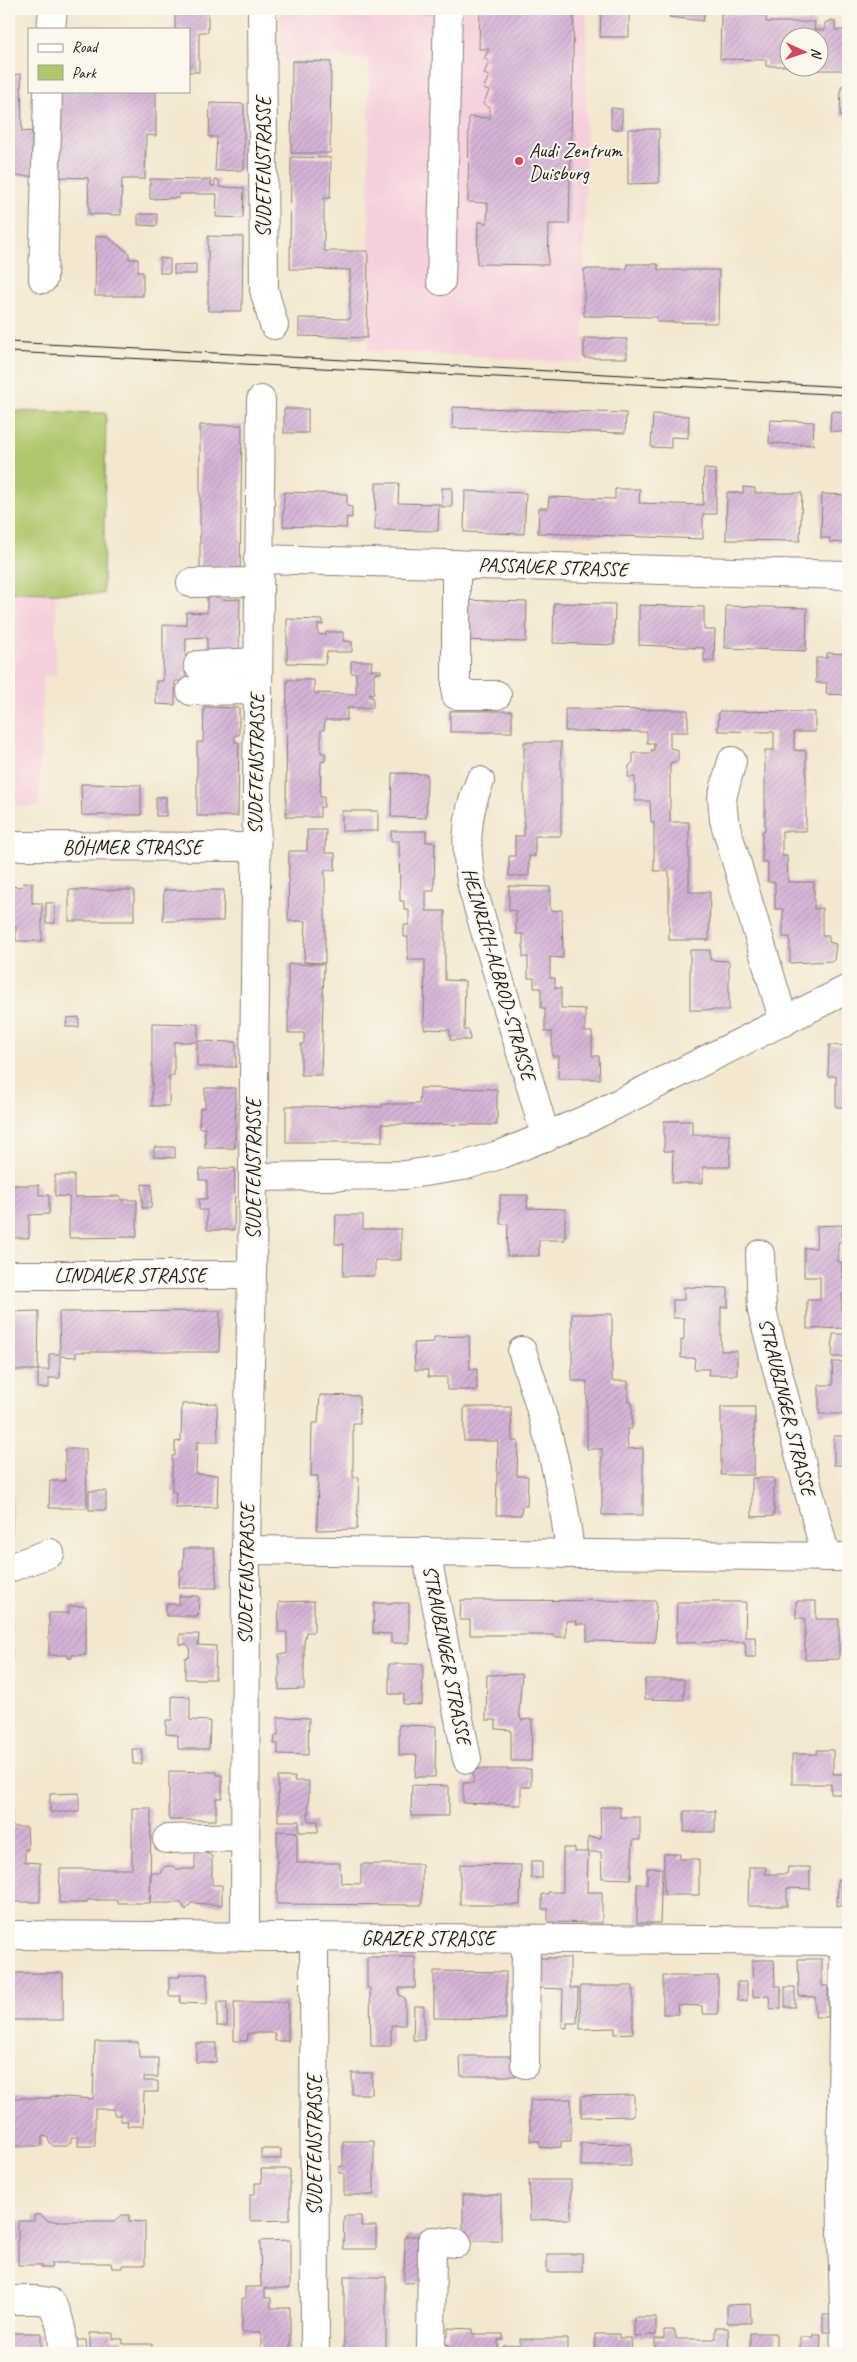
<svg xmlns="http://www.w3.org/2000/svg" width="857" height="2362" font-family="Caveat,sans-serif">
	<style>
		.built { fill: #f5cfdc }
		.park { fill: #b0c86d; stroke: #667244 }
		.building { fill: url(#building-hatch) }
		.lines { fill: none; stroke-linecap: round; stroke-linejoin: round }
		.minor-casing { stroke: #888276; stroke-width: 30 }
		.minor { stroke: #fff; stroke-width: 28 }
		.tram { stroke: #1c1c1c; stroke-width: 1 }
		.poi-dot { fill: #d1495b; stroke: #fbf7ec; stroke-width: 2 }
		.labels { text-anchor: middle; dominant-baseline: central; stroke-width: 4; stroke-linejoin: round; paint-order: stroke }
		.poi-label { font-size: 20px; fill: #1c1c1c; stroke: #fbf7ec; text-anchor: start }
		.street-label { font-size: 20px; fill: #1c1c1c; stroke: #fbf7ec }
	</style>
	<defs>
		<pattern id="building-hatch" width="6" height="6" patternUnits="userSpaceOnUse" patternTransform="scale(1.25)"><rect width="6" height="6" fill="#d5b4d7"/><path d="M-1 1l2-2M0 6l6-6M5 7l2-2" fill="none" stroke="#b69ab8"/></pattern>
	</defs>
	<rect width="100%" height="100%" fill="#fbf7ec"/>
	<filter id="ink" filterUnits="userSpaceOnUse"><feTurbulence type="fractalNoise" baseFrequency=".02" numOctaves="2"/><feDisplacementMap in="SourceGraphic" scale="10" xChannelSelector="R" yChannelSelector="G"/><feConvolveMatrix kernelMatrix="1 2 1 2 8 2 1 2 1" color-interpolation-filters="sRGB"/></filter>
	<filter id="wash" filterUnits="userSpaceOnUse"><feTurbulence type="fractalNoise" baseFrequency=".0096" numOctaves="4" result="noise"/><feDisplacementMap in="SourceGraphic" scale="20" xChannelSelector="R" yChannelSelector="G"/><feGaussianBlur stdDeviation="1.12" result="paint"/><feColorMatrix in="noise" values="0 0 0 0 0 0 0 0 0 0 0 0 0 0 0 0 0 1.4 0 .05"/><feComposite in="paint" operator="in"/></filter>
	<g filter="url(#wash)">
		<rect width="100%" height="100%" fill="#f3e7cf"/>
		<g class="built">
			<path d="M280,9H587L583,363L369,350V59L280,56Z"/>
			<path d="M9,411L106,413L103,594L56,593V676H43L39,807L9,806Z"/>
		</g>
		<path class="park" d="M9,411L106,413L103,594L9,592Z"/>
		<g id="blocks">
			<g class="building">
				<path d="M175,9H208V32H199V72H189V29H175Z"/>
				<rect x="378" y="9" width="56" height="5"/>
				<path d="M480,9H574L569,224H549L548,265L477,264L478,222L487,223L488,203L468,202L469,117L490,118V108L483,104L489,91L483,89L489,76L484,74L489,61L484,59L489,49H479Z"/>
				<path d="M601,9H629V37H600Z"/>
				<path d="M671,9H705L703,21L669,17Z"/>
				<path d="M721,14L766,15V22H815L814,30H825V23L833,20L835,23V30H848V70H814V68H820V38H790V66H766V60L720,59Z"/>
				<path d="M292,61L331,62L330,153H291Z"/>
				<path d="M21,74L22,132L32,131V176H9V75Z"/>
				<path d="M841,86H848V116H840Z"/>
				<path d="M58,91H156V136L146,135L145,179H122L121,215L89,214L88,178L58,177Z"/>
				<path d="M210,103L244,104V170L215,171L217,137H209Z"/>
				<path d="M611,108L622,109V129H611Z"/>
				<path d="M628,129H659V183L628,184Z"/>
				<path d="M291,157L331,158L330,198H324V251H368L367,338L299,336V318L350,319V270L290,269Z"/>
				<path d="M150,179L211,180V186H215V180H219V187L244,188L243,218L216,217L217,194H179V198L150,199Z"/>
				<path d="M138,214H157V226L138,225Z"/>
				<path d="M96,236H106L129,253V259H138V272H143V296H95Z"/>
				<path d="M208,236L243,237L242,311H208Z"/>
				<path d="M160,258L170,259V273H160Z"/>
				<path d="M196,264V274H174V265Z"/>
				<path d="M627,264H658V270H719L718,323L657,322V317L584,316V269H627Z"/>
				<path d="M584,338L627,339V358H584Z"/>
				<path d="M453,407L626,413L625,433L452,428Z"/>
				<rect x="284" y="409" width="24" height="24"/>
				<path d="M831,411L848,412V432L830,431Z"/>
				<path d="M653,414L689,416L688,438L671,437V448L651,447Z"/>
				<path d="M770,420L814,422L813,445L769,443Z"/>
				<path d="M200,425H242L240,578H200Z"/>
				<path d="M704,469L716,470V514H703V539L538,533L539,508H548L549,497L615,499V489H640L639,503L703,505Z"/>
				<path d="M376,483H399L398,503L439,504L438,531L375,530Z"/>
				<path d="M743,487L755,488V493H802L800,541L726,540L727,492L743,493Z"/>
				<rect x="442" y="488" width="10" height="19"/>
				<path d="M465,491L526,493L524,534L464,532Z"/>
				<path d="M284,492L347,494V506L352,507V518L347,517L346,528L283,526Z"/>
				<path d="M822,494L848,495V543L829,542L830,538H821Z"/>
				<path d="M207,594L221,595V600L240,599L239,652L207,657V637L186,638L185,681H175V705L156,704V681H163V625H186V612L207,613Z"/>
				<path d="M461,600L527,602L526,642L460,640Z"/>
				<path d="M554,603L615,604L614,645L553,643Z"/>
				<path d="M639,605L704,607V630H715L714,661H704V648L639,645Z"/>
				<path d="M726,606L807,608L806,651L725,648Z"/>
				<path d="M287,619L323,620V625L318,624V634L326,635V632H343V641L352,642V652H327L325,664L287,663Z"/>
				<path d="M827,653L848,654V695L826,694L827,683H816V658H827Z"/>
				<path d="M351,661H372L371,670H381V673H374V694L369,693V697H373V708H347V720H325L324,730H321V753H325V761L321,762L320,797H324V807H320V817H286L287,680H314V693L356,694V673H351Z"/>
				<path d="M204,707L239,708V735H235V742H239L238,816H197V742H203Z"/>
				<path d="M565,709L688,710V732H670V748L678,750V761L670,763V822H689V892H710L709,940H669V871H654V822H651L650,801H635V777H628L629,766L633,762V753H652L651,750H654V743H647V732L565,731Z"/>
				<rect x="450" y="711" width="62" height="21"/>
				<path d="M719,711L815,712V732H794V750L806,751V831H782V856H787L788,882H814V909L822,908V936H829V942L836,944L834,961L790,963V937H783V909H775V882H768V862H762V831H765V750H774V732L718,731Z"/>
				<path d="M524,742H561V836H535V856H529V876H509V856H515V836H524Z"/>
				<path d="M392,773L427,774L426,818L391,817Z"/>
				<path d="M81,784L141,785V815H82Z"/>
				<rect x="156" y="797" width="10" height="19"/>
				<rect x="342" y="811" width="36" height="20"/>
				<path d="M307,830H326L325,853H335V870H325V963L304,962L306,921H288L289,851H307Z"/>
				<path d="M391,831H426V842H435L434,891H426V911H445V980L465,981L464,1030H469L470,1040H450V1030L424,1029L425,960H408V937H404V925H409V910H404V901H400L399,841H391Z"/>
				<path d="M23,883H32V903H42V941H16V927H9V886L22,887Z"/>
				<path d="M509,886L550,887V911L562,910L563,958L550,957V978H555V988H561V1008L585,1009V1032H592V1056H599L600,1079H558L559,1056H552V1032H545V1008H541V988H534V978H528V957H523V934H516V911L509,910Z"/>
				<rect x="69" y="890" width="65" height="31"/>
				<path d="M164,890H224L223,921H163Z"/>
				<rect x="46" y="903" width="9" height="20"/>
				<path d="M690,950H710V960L729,961V1010H690Z"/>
				<path d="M288,964H324L321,1075H301V1044H304V1033H288Z"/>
				<path d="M79,1017V1027H66L67,1018Z"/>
				<path d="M152,1023L198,1024V1041L236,1042V1067H197V1042H174V1076H169V1106H152Z"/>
				<path d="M829,1045L848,1046V1107H836V1076H828Z"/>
				<path d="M205,1088H236L235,1148H205V1128H199L200,1108H205Z"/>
				<path d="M420,1088L497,1089V1125L382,1124V1142H286V1106L382,1107V1104H419Z"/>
				<path d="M664,1121H692V1135H730V1167H703V1183H672L673,1151H664Z"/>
				<path d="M154,1147H175V1158L154,1157Z"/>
				<path d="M235,1168L234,1230H207V1210H199V1199H207V1180H199L200,1169Z"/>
				<path d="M55,1175H74V1197L121,1196V1200H137V1237L69,1238V1197L55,1196Z"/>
				<path d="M142,1184L152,1185L151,1208H142Z"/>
				<path d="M9,1185H39V1195H49V1214L29,1215V1238H9Z"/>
				<path d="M500,1195H528L527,1208L565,1209V1240H539V1256H507L508,1224H500Z"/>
				<path d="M336,1215H363V1229H401V1260H375V1276H343L344,1244H335Z"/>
				<path d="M842,1225V1242H838V1262H842V1277H846V1294H842V1312H848V1328L807,1329V1300H820V1277H804V1248H816L817,1226Z"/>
				<path d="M684,1287L728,1288V1307H721V1351H737V1375H708L709,1369H694L695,1358H681V1340L684,1339V1318H673V1300H684Z"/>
				<path d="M39,1311L38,1370H12V1354H9V1312Z"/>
				<path d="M220,1311L219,1352H76V1357L60,1356V1378H49V1388H38V1370H49V1354H60L59,1312Z"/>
				<path d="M572,1314H612V1381H628V1402H632V1429H627L628,1449L643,1448V1515H602V1449H587V1381H572Z"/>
				<path d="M833,1334H848V1357H832Z"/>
				<path d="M469,1336L470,1369H477V1390H447V1377H428V1370H415L414,1343L434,1342V1337Z"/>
				<path d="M832,1362H848V1414H819V1385H833Z"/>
				<path d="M320,1395L359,1396L360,1423H353V1477H359L357,1529L317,1530L318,1476H311L312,1423H318Z"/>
				<path d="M217,1403L218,1442H197L196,1474L218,1475L217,1507L175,1508L176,1492H172V1456H175V1442L181,1441L182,1404Z"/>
				<path d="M464,1407H511L512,1441H518L517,1476H528L527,1506H522L521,1515H496L498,1441H464Z"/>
				<path d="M721,1407H755L754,1475H721Z"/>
				<rect x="834" y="1436" width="14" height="29"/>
				<path d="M65,1449H86L87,1508H49L50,1481H65Z"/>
				<rect x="9" y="1473" width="3" height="61"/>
				<path d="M752,1478H774V1516L752,1517Z"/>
				<rect x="89" y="1491" width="17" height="19"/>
				<path d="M184,1548H214L217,1588H179L180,1570H183Z"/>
				<path d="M179,1596H199L198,1616H166V1604H179Z"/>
				<path d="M461,1600L656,1601L655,1642L587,1641V1624H576L577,1621H566V1637H554V1635H470V1620H460Z"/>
				<path d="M314,1601V1632H306L304,1642V1689L279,1690V1654H287V1632H278L279,1602Z"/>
				<path d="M796,1601H816V1619H839V1659L805,1660V1618H796Z"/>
				<path d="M677,1602H746L745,1637H755L756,1657H746L745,1642L676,1643Z"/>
				<path d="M374,1603H409V1643H391V1634L373,1633Z"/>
				<path d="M69,1606H86V1655H72V1658H68V1655H49V1613H69Z"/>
				<rect x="9" y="1609" width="3" height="51"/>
				<path d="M180,1634H199L198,1645L216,1646L215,1679H185V1658L189,1657L190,1647L186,1644L180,1645Z"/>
				<path d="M389,1664H423L422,1705L403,1704L404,1694H389Z"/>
				<path d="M522,1674L519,1710L521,1720L532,1719L531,1761H511V1730L496,1729V1720H486L487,1675Z"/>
				<path d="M645,1679H684V1700L645,1699Z"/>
				<path d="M172,1696L190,1697V1720L210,1721L209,1749H178V1735L166,1734V1720H172Z"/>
				<path d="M278,1717L309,1718L308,1755L278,1754V1744H274L275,1735H278Z"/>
				<path d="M399,1725L436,1726L435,1777H415L417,1755H399Z"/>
				<path d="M132,1749H142V1764H133Z"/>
				<path d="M817,1750H833V1774H848V1794H831V1784H792V1754H817Z"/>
				<path d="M474,1769H531V1787H521V1805L463,1803V1783H473Z"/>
				<path d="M169,1771L217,1772V1775H222V1798H216V1820H169Z"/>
				<path d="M278,1777H295L294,1781H309L308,1821H318V1832H299V1821H278Z"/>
				<path d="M412,1785L449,1786V1816H411Z"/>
				<path d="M79,1793V1812H50V1794Z"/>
				<path d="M9,1801H12V1827H27L28,1850L25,1849V1862L40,1863V1902H9Z"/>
				<path d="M600,1807H620V1817H640V1840H633L631,1879L602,1878L601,1852H588V1837L601,1838Z"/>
				<path d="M132,1808H151L150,1903H117V1900H87V1903H59L60,1869H132Z"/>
				<rect x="684" y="1811" width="31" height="21"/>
				<path d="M277,1831L297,1832V1863H340L341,1883L361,1884V1864H422V1905L277,1904Z"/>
				<path d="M563,1848H575V1852H588L587,1892H602V1923L548,1922V1909H542V1894H548V1892H563Z"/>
				<path d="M200,1852L206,1853L212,1856V1885H222V1905L191,1903L186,1910L181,1903H150L151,1873H161V1870L166,1866H173L176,1869H195V1856Z"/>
				<path d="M664,1854H680L679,1859H699V1895H664Z"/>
				<rect x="531" y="1861" width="11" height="17"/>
				<path d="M460,1864L521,1865L520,1905H460Z"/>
				<path d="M749,1867H766L765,1874H787L788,1867H810V1889L787,1888V1906H748Z"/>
				<path d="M647,1868H662L660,1923H637V1884H647Z"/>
				<path d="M838,1879H848V1905L837,1906Z"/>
				<path d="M367,1957H415V1988H399V1995L405,1998V2025H391V2046H371L370,1988H367Z"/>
				<path d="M536,1958H570V1988H578L577,2023H567V2028L562,2027L563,1989L536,1988Z"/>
				<path d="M798,1959H822V1986H828V2017H815V1997L799,1996Z"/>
				<path d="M752,1960H774L775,1986H781V2008L770,2009L769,1996L753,1997Z"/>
				<path d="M434,1971L506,1972V2019L434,2018Z"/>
				<rect x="9" y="1973" width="54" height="47"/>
				<path d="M180,1974H207V2004L180,2003V1996H169V1977H179Z"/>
				<path d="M663,1976H718V2014H702V2006L677,2005L678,2014H663Z"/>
				<path d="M737,1982H747V2001H738Z"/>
				<path d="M580,1986H633V2033L615,2034V2028L580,2029Z"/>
				<rect x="785" y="1987" width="10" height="20"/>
				<rect x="217" y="2002" width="10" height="24"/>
				<path d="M234,2002H288V2041H275V2033H248L247,2041H234Z"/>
				<path d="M414,2006H424V2040H413Z"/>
				<path d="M95,2042H138L139,2058H158V2077H144V2081H158V2092H144L143,2126H127L128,2121H121V2115H114V2109H95V2146H78V2137H71V2142L67,2146H53L49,2142L48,2137L42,2136V2146H10L9,2098H12V2095H14L13,2098H51V2096L93,2099Z"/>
				<rect x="196" y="2043" width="20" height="19"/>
				<path d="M460,2056H518V2076H461Z"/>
				<rect x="352" y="2073" width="20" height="21"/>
				<path d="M634,2095V2116L581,2117V2096Z"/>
				<path d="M571,2099V2141H561V2147L550,2148L540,2147L539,2141H530V2100Z"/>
				<path d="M343,2141H374V2195H344V2173H339V2167L343,2166Z"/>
				<path d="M581,2143L631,2144V2166H581Z"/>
				<rect x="261" y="2149" width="20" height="10"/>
				<path d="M261,2169H290V2220L250,2221V2194H255V2183H262Z"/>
				<path d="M529,2180H571V2219L530,2220Z"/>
				<rect x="463" y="2195" width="38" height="46"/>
				<path d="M34,2215H41L48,2221H115L122,2215H129V2221L145,2222V2265H122V2268H112L111,2263H52L51,2268H41V2265H18V2221H34Z"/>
				<path d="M344,2216H361V2226H376V2249H343Z"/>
				<path d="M405,2236H425V2282L404,2283Z"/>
				<path d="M290,2240V2288H265V2298H271V2308H290V2353H261V2332H242V2298H245V2287H261L260,2241Z"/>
				<rect x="547" y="2254" width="35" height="18"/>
				<rect x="344" y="2277" width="42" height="76"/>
				<path d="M750,2304L751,2323H727V2305Z"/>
				<rect x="823" y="2315" width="10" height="17"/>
				<path d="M634,2317H656V2335L634,2336Z"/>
				<path d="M448,2328L473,2329V2334H503V2340H498V2353H448V2344H443V2336H448Z"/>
				<path d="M715,2328H728L729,2353H655V2339H664V2330H675V2339H715Z"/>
				<path d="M9,2333H41V2351H54V2353H9Z"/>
				<path d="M90,2333H113V2339H123V2344H152V2353H90Z"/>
				<rect x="750" y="2333" width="26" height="20"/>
				<path d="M595,2334H619V2338H631L632,2353H595Z"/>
				<path d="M813,2334H821L820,2353H800V2337H813Z"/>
				<path d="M520,2339H568V2353H503V2346H520Z"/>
				<path d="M76,2340H86L87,2353H76Z"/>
			</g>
		</g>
	</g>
	<g filter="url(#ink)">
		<use href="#blocks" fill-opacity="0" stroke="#888276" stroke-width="1"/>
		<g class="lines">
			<defs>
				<g id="minor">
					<path d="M262,9L264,290L274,325"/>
					<path d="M51,29L53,9"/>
					<path d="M43,279L48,91"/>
					<path d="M441,281L448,9"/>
					<path d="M258,559L848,575"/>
					<path d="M456,564V695H497"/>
					<path d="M191,583L258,582"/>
					<path d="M198,665L257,662"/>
					<path d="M191,691L257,690"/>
					<path d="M732,761L722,798L724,820L784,1022"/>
					<path d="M480,781C464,818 465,852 473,890L546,1138"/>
					<path d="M9,846L255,847"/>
					<path d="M253,1177L405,1175L463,1166L502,1154L583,1121L848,989"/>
					<path d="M760,1254L762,1311L826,1557"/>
					<path d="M9,1275H252"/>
					<path d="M522,1351C545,1417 563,1484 570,1554"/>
					<path d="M246,1550L848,1557"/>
					<path d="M426,1552L467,1759"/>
					<path d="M9,1568L50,1553"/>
					<path d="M167,1839L245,1837"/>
					<path d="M9,1935L848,1941"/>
					<path d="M245,1937L246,1550L252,1275L261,400"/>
					<path d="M314,1937L315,2353"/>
					<path d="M844,1941L841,2189L845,2353"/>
					<path d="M525,2064L526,1939"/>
					<path d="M9,2300H37L50,2302C61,2318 63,2334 63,2353"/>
					<path d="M431,2353L432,2241L457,2243"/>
				</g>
			</defs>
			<use href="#minor" class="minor-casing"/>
			<use href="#minor" class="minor"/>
			<g class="tram">
				<path d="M9,342L848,387"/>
				<path d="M9,352L848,395"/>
			</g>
		</g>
	</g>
	<circle class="poi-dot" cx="519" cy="161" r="5"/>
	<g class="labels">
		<g class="poi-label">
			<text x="529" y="150">Audi Zentrum<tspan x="529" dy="23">Duisburg</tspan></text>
		</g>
		<g class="street-label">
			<text transform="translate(263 167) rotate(-90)">SUDETENSTRASSE</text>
			<text transform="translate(553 567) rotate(2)">PASSAUER STRASSE</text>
			<text transform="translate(256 764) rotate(-89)">SUDETENSTRASSE</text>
			<text x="132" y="847">BÖHMER STRASSE</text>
			<text transform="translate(499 974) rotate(74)">HEINRICH-ALBROD-STRASSE</text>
			<text transform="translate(253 1169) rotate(-90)">SUDETENSTRASSE</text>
			<text x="130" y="1275">LINDAUER STRASSE</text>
			<text transform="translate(787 1407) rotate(76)">STRAUBINGER STRASSE</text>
			<text transform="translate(246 1574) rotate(-89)">SUDETENSTRASSE</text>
			<text transform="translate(447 1655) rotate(79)">STRAUBINGER STRASSE</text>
			<text x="428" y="1938">GRAZER STRASSE</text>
			<text transform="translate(314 2145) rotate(-90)">SUDETENSTRASSE</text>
		</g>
	</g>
	<rect width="857" height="2362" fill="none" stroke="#fbf7ec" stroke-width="30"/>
	<rect x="28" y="28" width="162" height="65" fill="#fbf7ec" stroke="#a29f99"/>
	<rect x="38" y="44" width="25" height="8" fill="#ffffff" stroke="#a29f99"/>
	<text x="72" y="52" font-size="15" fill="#1c1c1c">Road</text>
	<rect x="38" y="65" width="25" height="15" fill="#b0c86d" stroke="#a29f99"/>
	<text x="72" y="78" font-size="15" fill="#1c1c1c">Park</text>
	<g transform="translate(804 52) rotate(93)"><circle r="24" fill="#fbf7ec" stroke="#a29f99"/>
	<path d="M0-4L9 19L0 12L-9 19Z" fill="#d1495b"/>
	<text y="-8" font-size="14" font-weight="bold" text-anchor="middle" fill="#1c1c1c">N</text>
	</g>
</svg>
